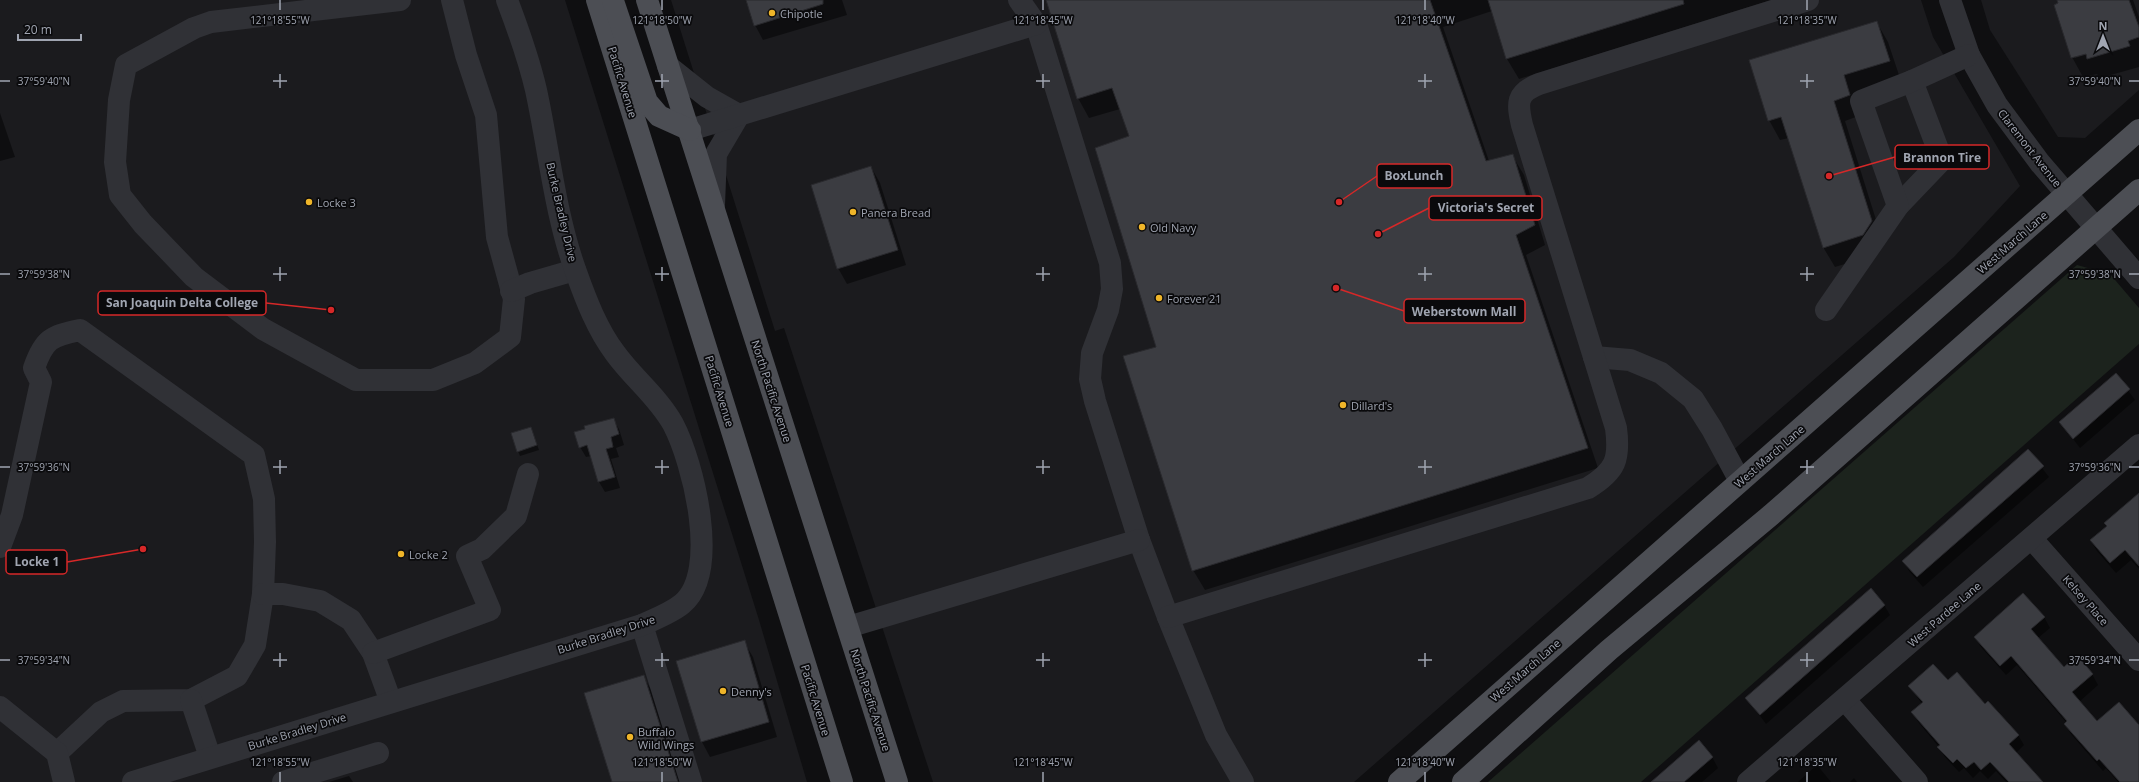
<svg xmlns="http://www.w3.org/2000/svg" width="2139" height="782" font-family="'Open Sans',sans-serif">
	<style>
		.built { fill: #1b1b1e }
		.green { fill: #1c231d }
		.shadow { fill: #0007; fill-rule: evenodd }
		.building { fill: #3b3c41; stroke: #29292d }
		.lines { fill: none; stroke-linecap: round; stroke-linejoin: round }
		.minor { stroke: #303136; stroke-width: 22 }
		.major { stroke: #4c4e54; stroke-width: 22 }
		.ticks { fill: none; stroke: #a0a5b1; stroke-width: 1.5 }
		.poi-dot { fill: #efb529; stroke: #0a0a0c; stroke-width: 1.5 }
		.labels { text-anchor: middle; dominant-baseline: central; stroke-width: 3.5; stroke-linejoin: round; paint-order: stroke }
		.poi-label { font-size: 11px; fill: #a0a5b1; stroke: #0a0a0c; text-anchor: start }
		.street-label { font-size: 11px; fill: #a0a5b1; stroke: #0a0a0c }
		.ticks-label { font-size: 10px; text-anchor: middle; fill: #a0a5b1; stroke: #0a0a0c; stroke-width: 3.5; stroke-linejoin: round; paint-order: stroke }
		.leader { fill: none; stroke: #d62828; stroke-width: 1.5 }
		.callout-dot { fill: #d62828; stroke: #0a0a0c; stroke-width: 1.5 }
		.callout { fill: #0a0a0c; stroke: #d62828; stroke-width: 1.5 }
		.callout-label { font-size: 12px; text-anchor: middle; font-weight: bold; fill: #a0a5b1 }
	</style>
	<rect width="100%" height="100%" fill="#0f0f11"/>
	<g class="built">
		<path d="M0,0H565L759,620L807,782H0Z"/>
		<path d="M671,0H1921L1933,37L2020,186L1954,257L1354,782H933L784,328L775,331Z"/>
		<path d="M1981,0H2139V90L2085,138L2058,137L1990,30Z"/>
	</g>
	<path class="green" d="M2077,265L2110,274L2139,308V344L1641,782H1488Z"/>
	<g class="shadow">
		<path d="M747,0H842L847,15L763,40L755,25Z"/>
		<path d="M1048,0H1771L1519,79L1507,59L1492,11L1443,27L1489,161L1512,155L1524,175L1545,245L1526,255L1598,468L1205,590L1193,570L1130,137L1120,109L1089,118L1078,98Z"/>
		<path d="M2058,0H2133L2139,17V67L2100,78L2097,74L2083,77L2072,57ZM2090,51L2091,53L2075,58V56Z"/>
		<path d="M1877,23L1888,42L1901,81L1861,115L1845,121L1883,242L1874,255L1835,267L1823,247L1789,138L1780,140L1769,120Z"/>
		<path d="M0,113L15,157L0,161Z"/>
		<path d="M871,167L880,183L906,265L847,284L838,268Z"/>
		<path d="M2116,374L2135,400L2080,448L2061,423Z"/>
		<path d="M613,419L619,429L624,445L616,448L619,457L611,459L620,488L605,492L599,482L591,456L586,457L580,447L586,429Z"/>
		<path d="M531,428L539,450L520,456L518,451Z"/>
		<path d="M2028,450L2049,477L1923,587L1909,571L1904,561Z"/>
		<path d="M2139,503V569L2131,560L2116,573L2097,551L2091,541Z"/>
		<path d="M1884,605L1890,615L1766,724L1747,698Z"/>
		<path d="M2044,617L2050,628L2038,638L2064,668L2092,674L2098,685L2079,702L2097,722L2139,728V782H2118L2106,768L2103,771L2071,734L2065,724L2066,722L2017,665L2006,675L1981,647L1975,637Z"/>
		<path d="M744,642L753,657L777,737L710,757L702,742L677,661Z"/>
		<path d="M643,676L655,696L682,782H613Z"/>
		<path d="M1948,682L1984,705L2018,735L2024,745L2016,753L2040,782H2006L1996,771L1988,779L1980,771L1973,778L1964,768L1959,772L1945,757L1939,747L1919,723L1913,713L1922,704L1910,686Z"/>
		<path d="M1712,757L1718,768L1702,782H1652Z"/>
		<path d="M1817,765L1831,782H1798Z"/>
		<path d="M349,776L353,782H329Z"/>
		<path d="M1854,778L1857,782H1850Z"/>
	</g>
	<g class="building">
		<path d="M746,0H823V4L754,26Z"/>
		<path d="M1046,0H1430L1486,161L1513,154L1535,225L1516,235L1588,448L1192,571L1123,356L1156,347L1095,148L1129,136L1112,88L1077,99Z"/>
		<path d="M1488,0H1683L1684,4L1506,59Z"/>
		<path d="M2057,0H2129L2139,27V37L2128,41L2130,46L2087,59L2086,54L2071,58L2054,5L2058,3Z"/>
		<path d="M1877,21L1890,61L1844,75L1850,95L1834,101L1872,221L1863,235L1823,248L1781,117L1768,121L1749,60Z"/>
		<path d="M871,166L898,250L837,269L811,185Z"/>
		<path d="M2116,373L2130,389L2073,439L2059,422Z"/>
		<path d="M614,418L619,434L611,437L613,447L606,449L615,477L598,482L587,445L579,448L574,432L585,429L584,426Z"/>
		<path d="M531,427L537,445L517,452L511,433Z"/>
		<path d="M2028,449L2044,466L1917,577L1902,561Z"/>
		<path d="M2139,493V566L2125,550L2110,563L2090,540L2107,526L2104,523Z"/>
		<path d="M1871,588L1885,605L1760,715L1745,698Z"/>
		<path d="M2023,593L2045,617L2031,629L2064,667L2077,655L2093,674L2072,692L2097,721L2119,702L2139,725V782H2120L2099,759L2097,761L2064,724L2067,721L2011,656L2000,666L1974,637Z"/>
		<path d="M745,640L769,722L701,742L676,661Z"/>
		<path d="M1933,664L1948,680L1957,672L1985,704L1988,701L2019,735L2009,744L2043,782H2009L1990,762L1981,770L1974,762L1966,768L1957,759L1953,763L1937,747L1940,745L1911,712L1923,702L1908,686Z"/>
		<path d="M644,675L678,782H612L584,693Z"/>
		<path d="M1699,740L1713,757L1684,782H1651Z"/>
	</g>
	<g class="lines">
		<g class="minor">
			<path d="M400,0L211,22L194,28L126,65L119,100L115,162L120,195L143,224L194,277L263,329L356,380H433L475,363L510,337L514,299L497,237L486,115L466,55L452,0"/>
			<path d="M1019,0L1036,24L1110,263L1112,289L1108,310L1092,353L1090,379L1095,401L1139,540L1168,617L1216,735L1243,782"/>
			<path d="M1950,0L1969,55L1997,105L2040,163L2139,278"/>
			<path d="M668,66L707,97L739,115L716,154L714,205"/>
			<path d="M690,130L1036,24"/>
			<path d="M1898,206L1942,160L1912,81"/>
			<path d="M511,291L530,283L575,270"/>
			<path d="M1826,310L1898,206L1861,101L1912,81L1969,55"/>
			<path d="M1594,357L1630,360L1661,373L1693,399L1712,429L1740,481"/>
			<path d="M2032,539L2139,660"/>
			<path d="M0,547L12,515L41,382L34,368C44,339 51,336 80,330L254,455L264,499L265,542L263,594L255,645L237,676L191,700L123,701L101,712L57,753"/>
			<path d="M263,594H283L320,601L351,620L373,653L391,702"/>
			<path d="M1168,617L1588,488C1616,471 1620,459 1616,428L1522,125C1517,103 1516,93 1539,84L1808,0"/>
			<path d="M642,625L691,782"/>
			<path d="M848,627L1139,540"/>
			<path d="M373,653L490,610L467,556L482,549L516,516L528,474"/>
			<path d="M191,700L210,757"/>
			<path d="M1845,700L1917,782"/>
			<path d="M0,707L57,753L64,782"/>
			<path d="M133,782L642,625C655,619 671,613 682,604C721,572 693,462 673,424C658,397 633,378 615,353C597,329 586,300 576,272C555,214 549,150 536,90C529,60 518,29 507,0"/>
			<path d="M283,782L378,753"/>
			<path d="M1748,782L2139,445"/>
		</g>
		<g class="major">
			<path d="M597,0L842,782"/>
			<path d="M647,0L897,782"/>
			<path d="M613,1L647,102L659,116L690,130"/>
			<path d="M1399,782L2139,130"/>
			<path d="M1463,782L1609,650L1771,515L2139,190"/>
		</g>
	</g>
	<path class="ticks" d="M280,0V10M662,0V10M1043,0V10M1425,0V10M1807,0V10M280,74V88M662,74V88M1043,74V88M1425,74V88M1807,74V88M0,81H10M273,81H287M655,81H669M1036,81H1050M1418,81H1432M1800,81H1814M2129,81H2139M280,267V281M662,267V281M1043,267V281M1425,267V281M1807,267V281M0,274H10M273,274H287M655,274H669M1036,274H1050M1418,274H1432M1800,274H1814M2129,274H2139M280,460V474M662,460V474M1043,460V474M1425,460V474M1807,460V474M0,467H10M273,467H287M655,467H669M1036,467H1050M1418,467H1432M1800,467H1814M2129,467H2139M280,653V667M662,653V667M1043,653V667M1425,653V667M1807,653V667M0,660H10M273,660H287M655,660H669M1036,660H1050M1418,660H1432M1800,660H1814M2129,660H2139M280,772V782M662,772V782M1043,772V782M1425,772V782M1807,772V782"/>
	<g class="poi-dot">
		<circle cx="772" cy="13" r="4"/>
		<circle cx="309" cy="202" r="4"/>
		<circle cx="853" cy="212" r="4"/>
		<circle cx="1142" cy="227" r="4"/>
		<circle cx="1159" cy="298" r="4"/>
		<circle cx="1343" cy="405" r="4"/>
		<circle cx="401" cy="554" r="4"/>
		<circle cx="723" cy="691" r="4"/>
		<circle cx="630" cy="737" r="4"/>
	</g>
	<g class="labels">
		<g class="poi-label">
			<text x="780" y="13">Chipotle</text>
			<text x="317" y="202">Locke 3</text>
			<text x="861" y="212">Panera Bread</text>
			<text x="1150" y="227">Old Navy</text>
			<text x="1167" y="298">Forever 21</text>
			<text x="1351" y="405">Dillard's</text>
			<text x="409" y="554">Locke 2</text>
			<text x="731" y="691">Denny's</text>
			<text x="638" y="731">Buffalo<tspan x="638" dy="13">Wild Wings</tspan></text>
		</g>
		<g class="street-label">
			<text transform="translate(623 82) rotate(73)">Pacific Avenue</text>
			<text transform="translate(2030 148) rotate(52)">Claremont Avenue</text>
			<text transform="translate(562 212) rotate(77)">Burke Bradley Drive</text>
			<text transform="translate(2012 242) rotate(-41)">West March Lane</text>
			<text transform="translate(720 391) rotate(73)">Pacific Avenue</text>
			<text transform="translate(772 391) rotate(72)">North Pacific Avenue</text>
			<text transform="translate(1769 456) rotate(-41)">West March Lane</text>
			<text transform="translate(2086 600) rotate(49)">Kelsey Place</text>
			<text transform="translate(1944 614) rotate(-41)">West Pardee Lane</text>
			<text transform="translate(606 634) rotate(-18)">Burke Bradley Drive</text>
			<text transform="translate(1525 670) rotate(-41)">West March Lane</text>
			<text transform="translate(816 700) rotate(73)">Pacific Avenue</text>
			<text transform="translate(871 700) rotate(72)">North Pacific Avenue</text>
			<text transform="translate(297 731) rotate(-17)">Burke Bradley Drive</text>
		</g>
	</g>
	<g class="ticks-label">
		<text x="280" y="24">121°18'55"W</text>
		<text x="662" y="24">121°18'50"W</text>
		<text x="1043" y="24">121°18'45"W</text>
		<text x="1425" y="24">121°18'40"W</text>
		<text x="1807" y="24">121°18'35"W</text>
		<text x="44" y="85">37°59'40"N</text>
		<text x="2095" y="85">37°59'40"N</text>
		<text x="44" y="278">37°59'38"N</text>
		<text x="2095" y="278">37°59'38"N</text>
		<text x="44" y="471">37°59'36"N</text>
		<text x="2095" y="471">37°59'36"N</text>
		<text x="44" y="664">37°59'34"N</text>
		<text x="2095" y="664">37°59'34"N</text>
		<text x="280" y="766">121°18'55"W</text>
		<text x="662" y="766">121°18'50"W</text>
		<text x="1043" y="766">121°18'45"W</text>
		<text x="1425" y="766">121°18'40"W</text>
		<text x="1807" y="766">121°18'35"W</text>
	</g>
	<path class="leader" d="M1829 176L1895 157M1339 202L1377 176M1378 234L1429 208M331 310L266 303M1336 288L1404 311M143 549L67 562"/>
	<g class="callout-dot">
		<circle cx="1829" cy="176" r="4"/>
		<circle cx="1339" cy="202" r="4"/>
		<circle cx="1378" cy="234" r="4"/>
		<circle cx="331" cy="310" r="4"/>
		<circle cx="1336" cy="288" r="4"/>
		<circle cx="143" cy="549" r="4"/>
	</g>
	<g class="callout">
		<rect x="1895" y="145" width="94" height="24" rx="4"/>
		<rect x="1377" y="164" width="75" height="24" rx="4"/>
		<rect x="1429" y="196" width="113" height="24" rx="4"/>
		<rect x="98" y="291" width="168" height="24" rx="4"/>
		<rect x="1404" y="299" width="121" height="24" rx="4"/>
		<rect x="6" y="550" width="61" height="24" rx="4"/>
	</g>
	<g class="callout-label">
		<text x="1942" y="162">Brannon Tire</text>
		<text x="1414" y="180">BoxLunch</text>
		<text x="1486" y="212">Victoria's Secret</text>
		<text x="182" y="307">San Joaquin Delta College</text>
		<text x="1464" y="316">Weberstown Mall</text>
		<text x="37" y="566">Locke 1</text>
	</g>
	<g transform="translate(2103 36)" stroke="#0a0a0c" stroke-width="3" paint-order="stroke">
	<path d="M0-3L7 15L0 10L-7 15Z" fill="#a0a5b1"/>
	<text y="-6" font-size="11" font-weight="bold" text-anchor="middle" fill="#a0a5b1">N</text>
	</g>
	<path d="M18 34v6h63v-6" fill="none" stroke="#a0a5b1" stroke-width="2"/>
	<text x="24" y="34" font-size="12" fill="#a0a5b1" stroke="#0a0a0c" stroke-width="3" paint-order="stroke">20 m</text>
</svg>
